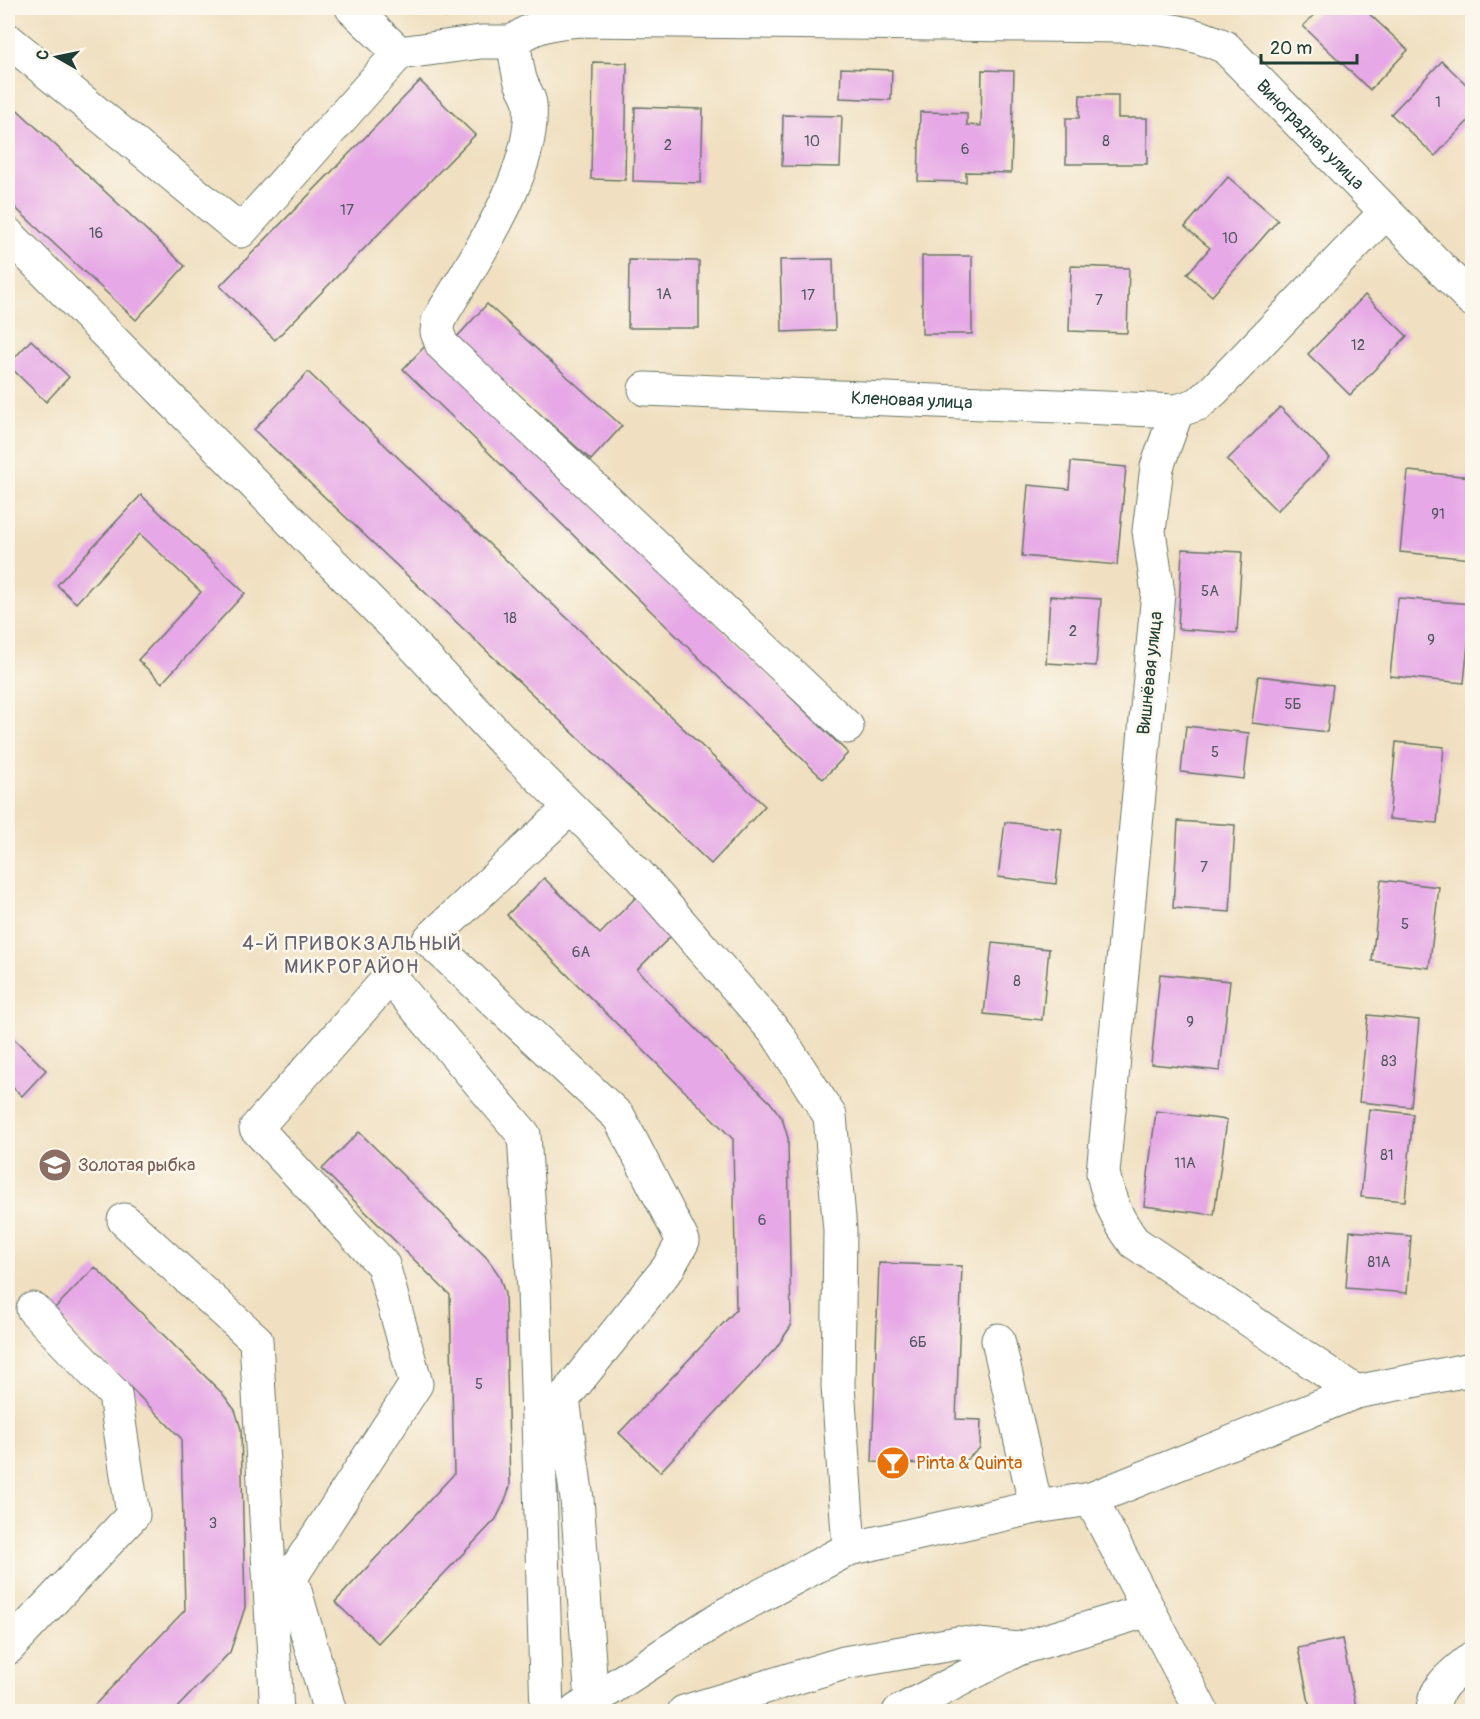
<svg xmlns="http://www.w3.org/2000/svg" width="1480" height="1719" font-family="Pangolin,sans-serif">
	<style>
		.building { fill: #e6a8e6 }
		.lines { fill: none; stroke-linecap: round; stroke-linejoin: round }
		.minor-casing { stroke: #687665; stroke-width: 35 }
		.minor { stroke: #fff; stroke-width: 33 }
		.labels { text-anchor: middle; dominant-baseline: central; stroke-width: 5; stroke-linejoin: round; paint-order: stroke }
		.number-label { font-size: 15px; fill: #515860 }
		.street-label { font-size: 18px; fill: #1f3d34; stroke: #fbf7ec }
		.education-label { font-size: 18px; fill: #785e54; stroke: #fbf7ec; text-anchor: start }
		.food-label { font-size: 18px; fill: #c56008; stroke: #fbf7ec; text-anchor: start }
		.neighbourhood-label { font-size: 20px; letter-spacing: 1.5px; fill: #656272; stroke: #fbf7ec }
	</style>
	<rect width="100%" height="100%" fill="#fbf7ec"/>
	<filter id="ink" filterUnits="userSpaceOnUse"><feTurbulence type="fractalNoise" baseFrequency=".0167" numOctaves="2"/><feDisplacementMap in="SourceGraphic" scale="12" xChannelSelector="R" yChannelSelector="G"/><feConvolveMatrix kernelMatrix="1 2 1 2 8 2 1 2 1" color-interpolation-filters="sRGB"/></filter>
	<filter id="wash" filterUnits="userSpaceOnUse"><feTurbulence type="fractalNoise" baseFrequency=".008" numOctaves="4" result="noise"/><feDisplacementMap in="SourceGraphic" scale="24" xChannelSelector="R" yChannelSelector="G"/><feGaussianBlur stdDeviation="1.35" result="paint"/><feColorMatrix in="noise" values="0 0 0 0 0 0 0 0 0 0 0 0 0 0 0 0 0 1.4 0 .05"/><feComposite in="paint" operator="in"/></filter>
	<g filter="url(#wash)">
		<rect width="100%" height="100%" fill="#f0e0c1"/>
		<g id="blocks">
			<g class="building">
				<path d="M434,8H455L445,18Z"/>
				<path d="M1321,8H1363L1408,50L1370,90L1303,26Z"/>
				<path d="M1442,61L1472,90V117L1435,156L1391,114Z"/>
				<path d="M593,62L627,63L625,180L591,179Z"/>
				<path d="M841,68L892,70L891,100L840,98Z"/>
				<path d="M982,70L1014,71L1011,173L966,172V182L918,181L920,112L967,113V125L981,126Z"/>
				<path d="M420,81L475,135L275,340L220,286Z"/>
				<path d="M1080,95H1118V118H1147V164H1066V118H1079Z"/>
				<path d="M8,101L185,266L136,320L8,201Z"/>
				<path d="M635,107L703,109L701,183L633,181Z"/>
				<path d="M783,115L842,116L840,167L782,166Z"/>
				<path d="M1228,177L1278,220L1212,296L1187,274L1210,248L1185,227Z"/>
				<rect x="922" y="256" width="50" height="78"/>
				<path d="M833,259L835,330L782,332L780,260Z"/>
				<path d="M629,260L699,261V328H628Z"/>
				<path d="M1071,266L1129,268L1127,333L1069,331Z"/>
				<path d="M1365,295L1407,336L1350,395L1308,354Z"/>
				<path d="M487,304L622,426L591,460L456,338Z"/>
				<path d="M31,340L69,377L46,402L8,365Z"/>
				<path d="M428,343L848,753L823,779L403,369Z"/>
				<path d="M308,372L765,806L711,864L254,430Z"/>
				<path d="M1280,407L1330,458L1277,511L1227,460Z"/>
				<path d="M1071,462L1126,467L1117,565L1022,556L1028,485L1069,489Z"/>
				<path d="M1408,471L1472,477V559L1400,552Z"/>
				<path d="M141,495L245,593L162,683L138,660L201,592L140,534L76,603L57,585Z"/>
				<path d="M1182,549L1242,552L1237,633L1178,629Z"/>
				<path d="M1050,596L1101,599L1096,666L1046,663Z"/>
				<path d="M1398,598L1472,604L1464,683L1390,676Z"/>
				<path d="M1258,676L1333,685L1327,732L1252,723Z"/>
				<path d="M1186,726L1249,733L1244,779L1181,772Z"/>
				<path d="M1396,742L1444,747L1437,823L1389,819Z"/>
				<path d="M1178,821L1235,825L1230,912L1173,908Z"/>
				<path d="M1005,822L1062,829L1056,884L998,877Z"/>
				<path d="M544,878L600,934L640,893L677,930L637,970L770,1102L782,1118L788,1138L791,1326L776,1348L660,1472L619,1433L736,1310L733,1139L507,915Z"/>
				<path d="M1381,880L1439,887L1429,968L1372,961Z"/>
				<path d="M992,943L1049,949L1042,1020L984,1014Z"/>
				<path d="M1160,974L1230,981L1220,1071L1151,1064Z"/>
				<path d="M1368,1015L1419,1020L1411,1107L1359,1102Z"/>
				<path d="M8,1033L46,1070L22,1096L10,1085L8,1087Z"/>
				<path d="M1369,1109L1413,1114L1405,1201L1361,1197Z"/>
				<path d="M1156,1111L1227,1120L1214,1215L1144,1206Z"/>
				<path d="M359,1132L487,1258L499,1275L505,1294L510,1486L504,1503L496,1519L378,1643L335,1602L454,1474L450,1295L322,1169Z"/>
				<path d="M1350,1231L1411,1236L1407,1293L1346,1288Z"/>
				<path d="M879,1263L962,1266L956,1419L981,1420L980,1448L960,1465L872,1462Z"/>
				<path d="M95,1267L222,1393L235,1410L241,1429L245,1608L230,1652L173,1712H88L185,1610L181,1438L53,1310Z"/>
				<path d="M1342,1639L1357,1712H1311L1298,1648Z"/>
			</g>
		</g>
	</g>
	<g filter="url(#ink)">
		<use href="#blocks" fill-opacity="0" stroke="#687665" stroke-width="1.5"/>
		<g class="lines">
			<defs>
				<g id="minor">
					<path d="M8,40L241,231L399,53L352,8"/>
					<path id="s1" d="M513,42C533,25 555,22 580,20L1123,26C1160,28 1191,31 1225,47L1472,300"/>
					<path d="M399,53L481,42H513C516,55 517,70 521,82C524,90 529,96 530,104C536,173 472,263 438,321L437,332L442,345L847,727"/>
					<path d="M8,234L414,646L505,743L638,874L777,1034L830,1116L840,1230L838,1386L849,1549"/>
					<path id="s2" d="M645,389L1177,411L1198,404L1214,390L1385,213"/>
					<path d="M1177,411L1157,467L1149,531L1158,593L1103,1173C1109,1200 1117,1220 1134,1242L1356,1392"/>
					<path d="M570,808L429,940L619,1117L683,1241L668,1268L563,1399L577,1499L592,1702"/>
					<path d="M124,1220L256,1340L277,1712"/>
					<path d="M998,1340L1036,1507"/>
					<path d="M1091,1499L1202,1712"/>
					<path d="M8,1648L133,1515L115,1395L33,1309"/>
					<path d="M576,1711L726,1614L849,1549L1036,1507L1091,1499L1356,1392L1472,1369"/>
					<path d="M330,1712L291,1577L416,1384L383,1265L256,1128L390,977L524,1135L534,1289L547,1712"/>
					<path d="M684,1712L844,1663L958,1643L1018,1649L1149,1610"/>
					<path d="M899,1712L1018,1649"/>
					<path d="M1433,1712C1433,1686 1454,1674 1472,1658"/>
				</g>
			</defs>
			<use href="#minor" class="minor-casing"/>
			<use href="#minor" class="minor"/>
		</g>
	</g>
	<defs>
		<symbol id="school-disc" viewBox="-11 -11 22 22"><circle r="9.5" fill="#8d6e63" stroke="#fbf7ec"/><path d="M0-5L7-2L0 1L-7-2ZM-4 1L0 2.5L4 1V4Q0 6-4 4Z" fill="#fff"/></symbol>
		<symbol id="bar-disc" viewBox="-11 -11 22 22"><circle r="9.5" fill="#e8710a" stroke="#fbf7ec"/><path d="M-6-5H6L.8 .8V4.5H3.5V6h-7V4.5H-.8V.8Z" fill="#fff"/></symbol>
	</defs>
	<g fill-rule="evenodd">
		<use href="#school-disc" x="36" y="1146" width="38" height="38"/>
		<use href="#bar-disc" x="874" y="1444" width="38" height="38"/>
	</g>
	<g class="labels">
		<g class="number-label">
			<text x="1438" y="102">1</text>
			<text x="812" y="141">10</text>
			<text x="1106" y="141">8</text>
			<text x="668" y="145">2</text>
			<text x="965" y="149">6</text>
			<text x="347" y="210">17</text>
			<text x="96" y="233">16</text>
			<text x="1230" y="238">10</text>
			<text x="664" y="294">1А</text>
			<text x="808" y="295">17</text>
			<text x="1099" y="300">7</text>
			<text x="1358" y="345">12</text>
			<text x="1438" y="514">91</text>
			<text x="1210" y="591">5А</text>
			<text x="510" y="618">18</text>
			<text x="1073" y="631">2</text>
			<text x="1431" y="640">9</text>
			<text x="1293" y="704">5Б</text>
			<text x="1215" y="752">5</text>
			<text x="1204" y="867">7</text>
			<text x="1405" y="924">5</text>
			<text x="581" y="952">6А</text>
			<text x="1017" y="981">8</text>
			<text x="1190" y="1022">9</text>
			<text x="1389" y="1061">83</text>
			<text x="1387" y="1155">81</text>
			<text x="1185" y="1163">11А</text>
			<text x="762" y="1220">6</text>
			<text x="1379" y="1262">81А</text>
			<text x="918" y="1342">6Б</text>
			<text x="479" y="1384">5</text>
			<text x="213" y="1523">3</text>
		</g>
		<g class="street-label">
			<text stroke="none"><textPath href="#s1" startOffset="842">Виноградная улица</textPath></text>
			<text stroke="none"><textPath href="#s2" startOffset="267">Кленовая улица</textPath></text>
			<text transform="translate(1150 673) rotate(-84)">Вишнёвая улица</text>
		</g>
		<g class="education-label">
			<text x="78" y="1165">Золотая рыбка</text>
		</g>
		<g class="food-label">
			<text x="916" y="1463">Pinta &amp; Quinta</text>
		</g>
		<g class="neighbourhood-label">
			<text x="352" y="943">4-Й ПРИВОКЗАЛЬНЫЙ<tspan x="352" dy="23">МИКРОРАЙОН</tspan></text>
		</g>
	</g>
	<rect width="1480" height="1719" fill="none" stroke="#fbf7ec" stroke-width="30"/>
	<g transform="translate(57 57) rotate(279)" stroke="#fbf7ec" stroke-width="4.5" paint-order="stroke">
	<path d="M0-4.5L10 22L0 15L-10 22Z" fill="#1f3d34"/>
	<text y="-9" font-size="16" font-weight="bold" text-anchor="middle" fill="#1f3d34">С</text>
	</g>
	<path d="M1261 54v9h96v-9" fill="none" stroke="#1f3d34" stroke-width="3"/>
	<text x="1270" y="54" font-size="18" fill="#1f3d34" stroke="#fbf7ec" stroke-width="4.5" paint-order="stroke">20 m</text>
</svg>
